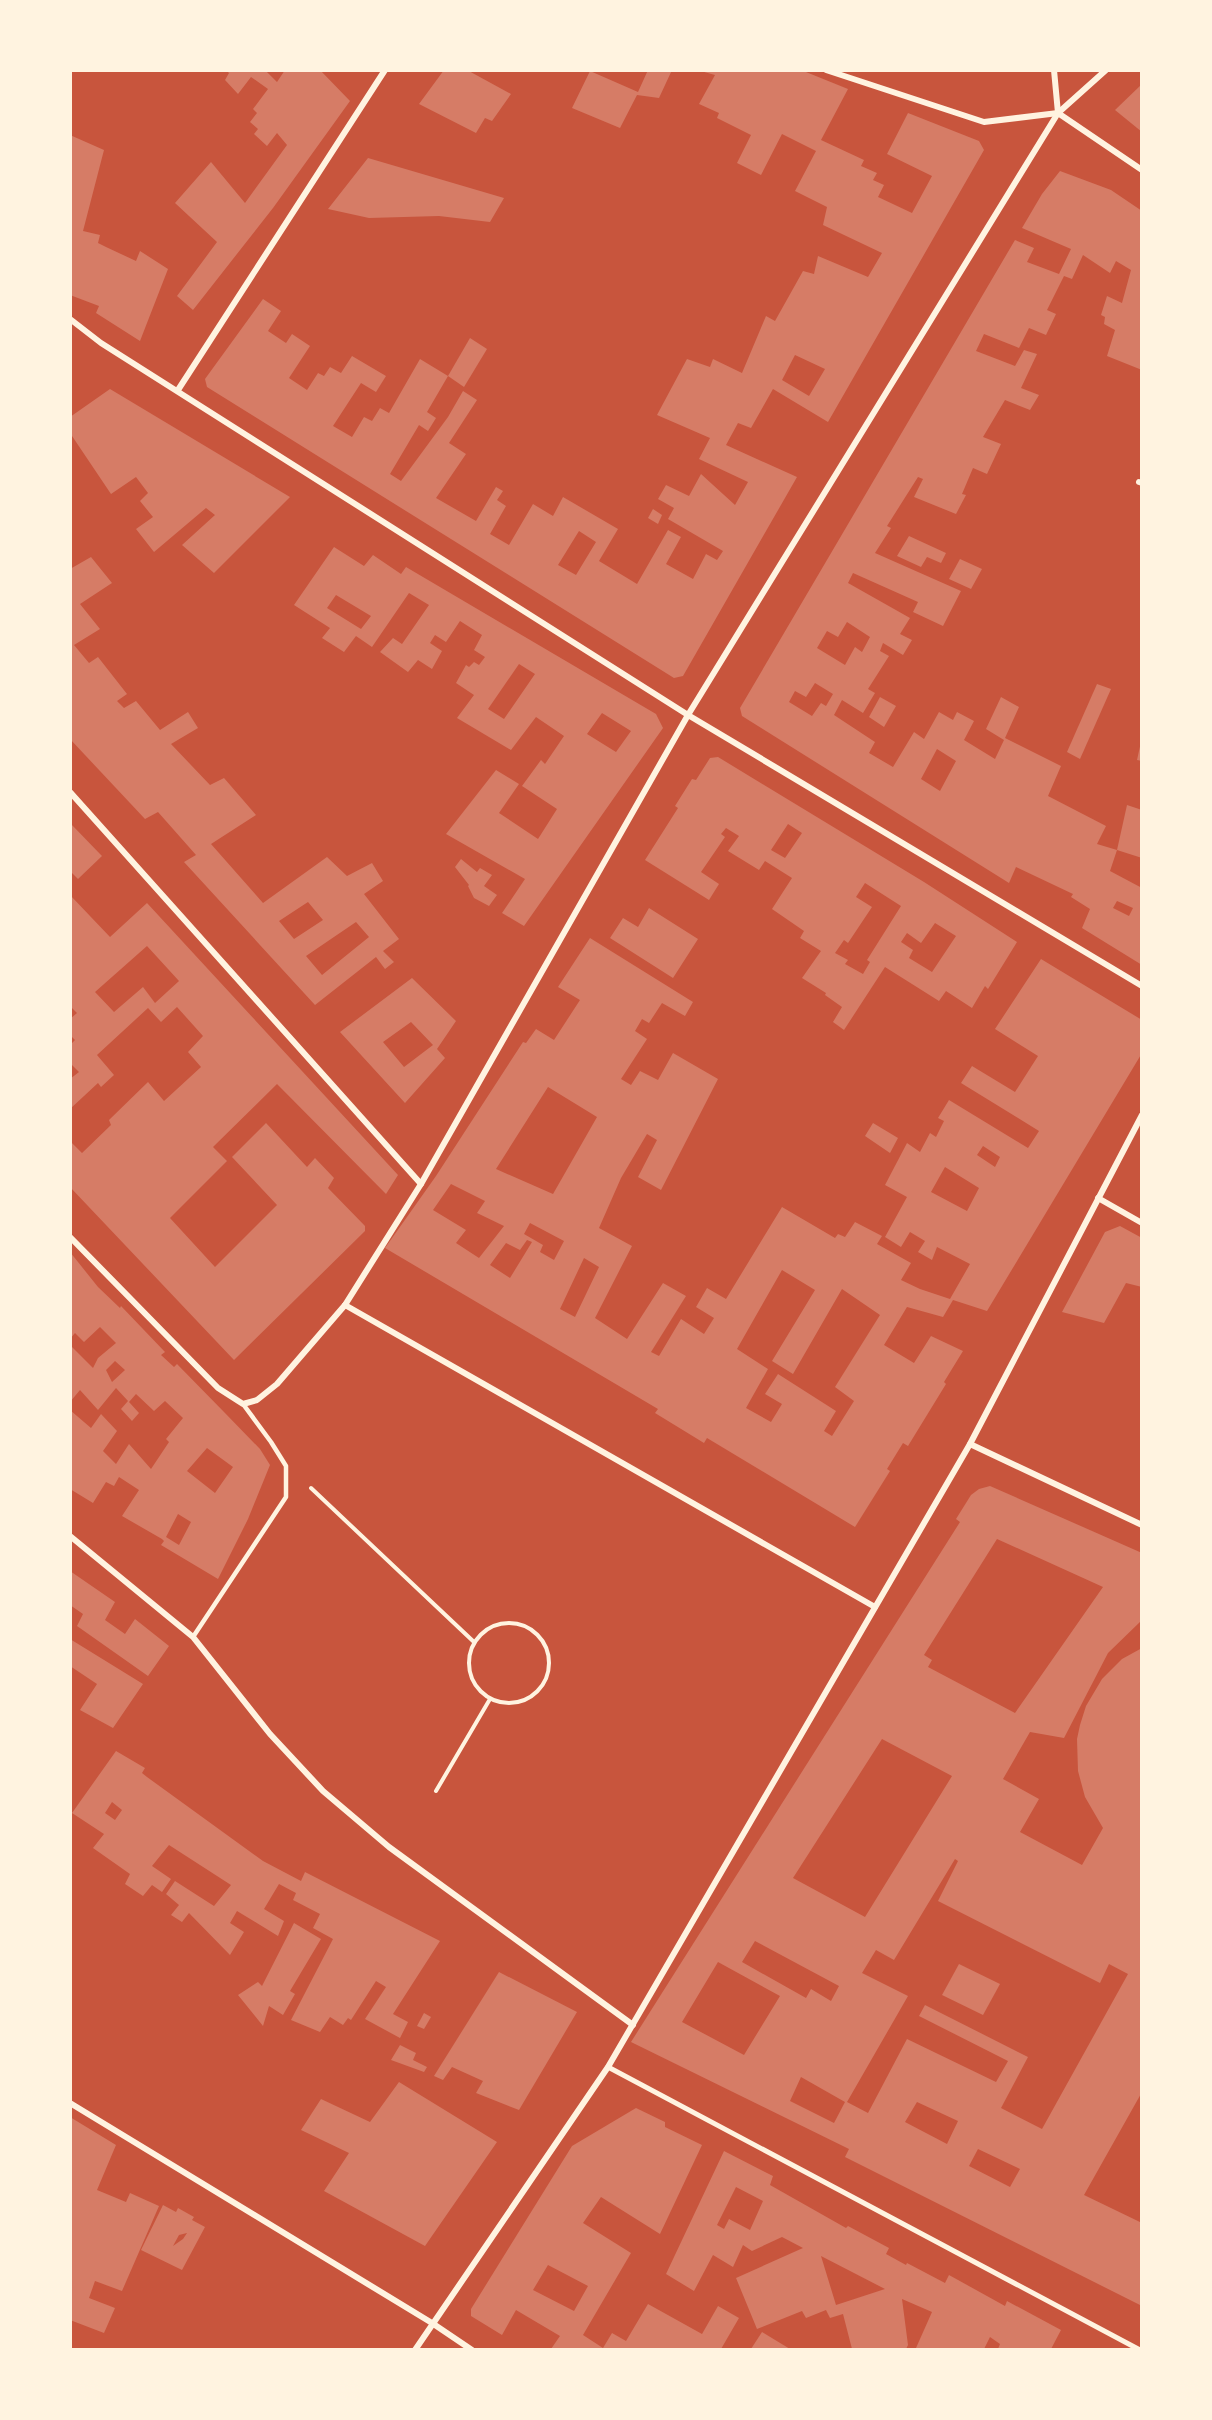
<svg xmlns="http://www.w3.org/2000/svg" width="1212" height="2420" font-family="'Asap Condensed',sans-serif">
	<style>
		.building { fill: #d67c66; fill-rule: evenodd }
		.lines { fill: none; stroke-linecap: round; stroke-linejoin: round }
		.path { stroke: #fff3e0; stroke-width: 4 }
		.service { stroke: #fff3e0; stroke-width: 4.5 }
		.pedestrian { stroke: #fff3e0; stroke-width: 5 }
		.minor { stroke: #fff3e0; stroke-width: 6 }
	</style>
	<rect width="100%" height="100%" fill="#c8553d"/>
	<g class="building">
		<path d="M226,70H265L277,82L285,70H320L350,101L273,208L193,310L177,296L217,242L175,203L211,162L245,203L287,145L277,133L267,146L254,134L258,129L250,122L257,113L253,109L268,89L251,77L238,94L225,80L229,73Z"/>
		<path d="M444,70H467L511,94L492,121L485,118L476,133L419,104Z"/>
		<path d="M648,70H672L659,98L637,95L620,128L572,108L590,71L638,92Z"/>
		<path d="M697,70H801L848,89L821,140L864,160L861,166L877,173L873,180L884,185L878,197L912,213L932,176L887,154L908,113L979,141L984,150L828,422L773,389L751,428L738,423L726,445L797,477L683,676L674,678L207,387L205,379L263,299L281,311L268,331L286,343L292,334L310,346L289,378L307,390L318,373L324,376L330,367L341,373L352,356L386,376L376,392L361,383L333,426L352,437L364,417L372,421L380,408L389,413L420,359L448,376L427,412L436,418L428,431L419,425L390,474L401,481L448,417L463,391L477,400L449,443L466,454L436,498L476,521L496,487L503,491L497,500L506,506L490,534L509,545L533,504L553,516L563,497L618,529L599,561L637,584L668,530L681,537L666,564L693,579L706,554L717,560L723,551L668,519L674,508L658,499L666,485L689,496L701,474L735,505L748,482L699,459L710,438L657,415L687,359L710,367L713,359L742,373L766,316L775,321L803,271L814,274L818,256L868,277L882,253L823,225L827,207L795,191L816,151L782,134L761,175L737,163L751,135L717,118L719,113L699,104L715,75ZM795,355L825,369L809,396L782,380ZM579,531L596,542L576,575L558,565Z"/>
		<path d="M1142,84V132L1115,110Z"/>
		<path d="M70,135L104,150L83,231L100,235L98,243L106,247L136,261L140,251L168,269L140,341L96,313L99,306L70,295Z"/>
		<path d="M368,158L504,198L490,222L439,216L369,218L328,209Z"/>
		<path d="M1060,171L1111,190L1142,211V370L1107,356L1115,330L1104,324L1105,317L1101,315L1107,296L1122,303L1131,270L1116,261L1110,273L1083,255L1072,279L1064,276L1047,310L1056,314L1046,335L1029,328L1019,348L984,334L976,351L1015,366L1024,350L1037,354L1021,388L1039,395L1030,410L1005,400L983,437L1001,444L987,474L973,468L962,494L966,495L956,514L914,497L923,479L918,477L887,526L891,528L875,553L961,591L943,626L913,612L918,602L853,573L848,583L910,618L900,634L912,640L903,655L883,643L880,651L889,656L868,689L875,693L863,713L842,700L834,715L875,742L869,753L893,767L914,732L924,739L939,712L953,720L957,712L974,721L964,740L995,759L1004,740L986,729L1001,697L1019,707L1005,738L1061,766L1048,796L1106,826L1097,844L1117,850L1127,805L1142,810V858L1117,850L1110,871L1142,888V965L1082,928L1090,909L1071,897L1073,894L1016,867L1009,883L742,716L740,708L1015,240L1034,248L1027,262L1059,274L1071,249L1022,228L1042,194ZM847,622L870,637L862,652L855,647L845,665L817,648L827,631L838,637ZM815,683L833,694L826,706L821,703L812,716L789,702L795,691L806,697ZM937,749L956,761L940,791L921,779ZM1117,901L1133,908L1129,916L1113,908Z"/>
		<path d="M470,338L487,349L464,387L448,376Z"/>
		<path d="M110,389L290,497L214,573L182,545L215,515L206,508L154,552L136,529L153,517L140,501L148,493L136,477L111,494L70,433V417Z"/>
		<path d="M653,509L662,515L658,524L648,518Z"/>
		<path d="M909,536L946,553L941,563L927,557L921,567L897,556Z"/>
		<path d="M334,547L364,566L373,555L401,574L406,567L656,714L663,728L524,926L502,913L525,879L446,834L496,770L519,784L499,813L538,839L557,809L522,786L541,760L545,764L564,736L536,717L511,750L457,718L474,695L456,683L466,665L469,667L474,662L479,665L485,657L474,650L482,635L460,621L446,642L435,635L430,643L442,651L432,669L418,660L408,672L380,652L393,638L402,644L429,605L409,593L372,647L356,636L344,652L322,638L330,628L294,605ZM336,595L371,616L361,629L327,608ZM519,664L535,674L504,719L488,709ZM602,713L631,731L616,752L587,734Z"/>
		<path d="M91,557L112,583L80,604L100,629L74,645L89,663L98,657L127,694L117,701L124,708L136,701L160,730L188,712L198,728L171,744L210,785L224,778L256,815L211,844L263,903L327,857L347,876L372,863L383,881L364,894L399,939L383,951L394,962L385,969L376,957L315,1005L184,862L196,855L158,812L145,819L70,739V569ZM308,902L323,920L294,939L279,921ZM356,922L369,937L322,975L306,956Z"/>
		<path d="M960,559L982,569L971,589L949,579Z"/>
		<path d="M1097,684L1111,689L1080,759L1067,752Z"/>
		<path d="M880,697L896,706L884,727L869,717Z"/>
		<path d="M1141,742H1142V761L1137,760Z"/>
		<path d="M718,757L924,882L1017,942L988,989L985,986L972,1008L946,991L939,1001L885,967L844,1030L833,1022L842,1007L825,995L826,993L802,978L821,951L800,938L804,931L772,909L792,878L765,861L759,870L728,851L739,836L726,828L721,834L725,837L701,872L719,884L709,900L645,860L678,808L675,806L692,779L696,780L710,758ZM788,824L802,833L785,858L771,850ZM865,883L901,906L867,960L870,962L863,974L845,964L848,960L835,953L844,940L848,943L872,907L856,897ZM935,923L956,936L932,972L909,958L913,950L901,942L907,933L921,943Z"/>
		<path d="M70,823L102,856L78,879L70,871Z"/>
		<path d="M461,859L477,872L480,868L492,875L484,886L497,895L489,906L474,898L468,886L469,885L455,867Z"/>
		<path d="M70,895L110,937L147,903L398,1175L386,1194L277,1084L213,1147L227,1161L170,1218L215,1267L277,1205L232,1157L266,1123L307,1167L315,1158L334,1178L328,1188L365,1226V1231L234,1360L70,1187V1141L82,1153L111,1125L109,1120L148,1082L164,1101L201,1067L188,1052L203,1036L177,1007L161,1022L148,1008L97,1055L114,1075L101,1087L98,1083L70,1109V1079L79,1072L70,1063V1045L75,1040L70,1035V1019L77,1013L70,1006ZM147,946L179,981L155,1003L143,987L114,1012L95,992Z"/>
		<path d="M649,908L698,939L673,978L610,938L623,918L638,927Z"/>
		<path d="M590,938L693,1002L685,1016L662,1003L649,1023L642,1019L635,1031L647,1039L621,1079L631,1085L640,1071L658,1080L673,1053L718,1079L661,1190L638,1177L657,1140L647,1134L621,1178L599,1228L632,1246L595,1318L627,1339L663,1283L686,1296L651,1352L659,1356L681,1319L704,1334L714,1318L696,1307L707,1288L726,1299L782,1207L835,1238L838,1234L845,1237L855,1222L882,1236L877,1244L911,1263L901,1280L920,1289L950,1299L970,1264L937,1247L932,1260L918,1252L925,1241L910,1232L901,1247L885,1237L907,1197L885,1185L907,1143L920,1152L930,1133L936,1137L944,1121L938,1118L949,1100L1028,1148L1039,1131L961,1083L972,1066L1015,1092L1038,1056L995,1029L1041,959L1142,1020V1053L987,1311L953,1300L943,1317L907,1307L884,1345L914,1363L931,1336L963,1351L944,1382L946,1384L908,1446L903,1443L887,1469L890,1471L855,1527L707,1438L704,1443L655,1413L658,1409L385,1248L436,1176L523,1042L526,1043L536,1029L554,1040L580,1000L558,987ZM548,1087L597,1117L553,1194L496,1169ZM983,1146L1000,1157L995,1167L977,1155ZM945,1167L979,1188L967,1211L931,1192ZM451,1184L485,1201L477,1213L504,1226L479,1258L456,1243L466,1230L433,1210ZM530,1223L564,1241L554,1260L540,1252L543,1245L524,1234ZM527,1240L532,1242L510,1278L490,1265L506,1243L520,1250ZM584,1258L599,1267L575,1317L560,1309ZM782,1270L815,1290L772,1361L793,1374L842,1289L880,1315L835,1387L854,1401L832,1436L824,1431L836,1411L778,1374L765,1394L782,1404L771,1422L746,1408L768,1369L737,1349Z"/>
		<path d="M412,978L456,1021L437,1049L445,1058L405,1103L340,1032ZM411,1022L433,1045L404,1067L383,1042Z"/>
		<path d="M873,1123L898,1138L890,1153L865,1136Z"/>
		<path d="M1120,1226L1142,1238V1287L1126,1283L1104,1323L1062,1312L1105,1232Z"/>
		<path d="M70,1252L98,1287L120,1308L121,1306L165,1352L161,1355L174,1367L177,1364L224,1412L260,1449L270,1465L248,1519L218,1579L161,1545L164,1541L162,1539L122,1516L139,1490L119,1477L114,1486L106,1482L93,1503L70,1489V1410L91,1428L101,1414L117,1431L103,1451L116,1464L129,1444L151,1469L169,1442L166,1439L183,1418L165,1401L154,1411L136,1394L129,1402L139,1413L132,1421L121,1409L128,1401L116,1388L98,1410L80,1390L70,1402V1345L93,1368L98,1358L116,1343L100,1327L84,1342L75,1333L70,1339ZM115,1361L125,1370L112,1382L106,1370ZM207,1448L233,1467L215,1493L187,1471ZM178,1514L191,1522L179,1545L166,1537Z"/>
		<path d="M990,1486L1142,1553V1620L1108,1653L1064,1738L1030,1732L1003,1779L1039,1799L1020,1832L1082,1865L1103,1828L1085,1797L1078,1771L1077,1739L1080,1725L1086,1706L1102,1679L1122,1659L1142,1648V2092L1084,2195L1142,2223V2306L845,2157L849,2149L631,2042L960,1522L956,1519L971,1495L979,1489ZM997,1539L1103,1587L1015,1713L928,1667L932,1660L924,1655ZM882,1739L952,1776L865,1917L793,1878ZM955,1859L958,1861L938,1901L1100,1983L1109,1964L1128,1974L1042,2129L1001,2108L1028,2057L925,2005L919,2016L1008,2061L996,2082L907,2039L868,2113L847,2102L908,1996L862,1973L876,1950L894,1960ZM755,1941L839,1986L831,2001L811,1989L806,1998L742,1962ZM718,1962L780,1996L744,2055L682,2022ZM801,2077L845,2102L834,2123L790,2101ZM917,2102L958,2121L947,2144L905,2122ZM978,2149L1020,2169L1010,2187L969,2166Z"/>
		<path d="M70,1571L115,1602L105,1620L125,1634L135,1619L169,1646L148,1676L77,1626L83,1614L70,1605Z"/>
		<path d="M70,1639L143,1684L113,1728L80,1710L97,1684L70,1666Z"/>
		<path d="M116,1751L145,1768L142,1773L147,1777L263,1861L301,1881L305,1872L440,1941L393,2014L408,2022L400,2038L365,2019L386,1987L376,1981L351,2020L348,2018L343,2025L330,2017L320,2032L291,2020L333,1939L313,1928L320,1914L293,1900L296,1893L279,1884L264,1909L284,1921L278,1936L237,1911L230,1923L244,1932L230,1955L189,1913L182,1922L171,1915L179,1905L166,1894L175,1881L214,1906L231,1885L169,1845L152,1866L171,1879L162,1892L152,1885L143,1896L125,1884L130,1874L93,1848L104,1834L72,1813ZM112,1802L122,1810L115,1820L105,1813Z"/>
		<path d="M294,1923L321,1939L290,1991L295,1994L283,2015L269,2006L263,2026L238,1995L258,1982L262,1986Z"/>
		<path d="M959,1964L1000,1984L983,2015L942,1995Z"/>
		<path d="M499,1972L577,2012L519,2110L476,2093L483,2081L452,2067L443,2080L434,2076Z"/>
		<path d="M424,2013L431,2017L424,2029L417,2026Z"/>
		<path d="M400,2045L416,2053L413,2060L427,2067L424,2072L391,2060Z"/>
		<path d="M399,2082L497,2142L425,2246L324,2191L349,2153L301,2130L321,2099L370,2122Z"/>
		<path d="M636,2108L665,2122V2127L702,2145L660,2234L601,2197L583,2223L631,2253L583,2335L603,2348L612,2333L626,2341L648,2304L702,2334L718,2306L739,2318L721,2349H551L560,2336L516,2310L502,2335L471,2316V2309L572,2146ZM548,2265L588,2286L574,2311L533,2290Z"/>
		<path d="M70,2117L116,2145L97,2190L126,2202L130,2193L159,2206L122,2291L95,2281L89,2298L115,2308L104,2333L70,2320Z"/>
		<path d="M724,2151L773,2176L770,2185L846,2228L848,2226L889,2248L886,2254L906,2265L907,2263L945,2283L949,2275L1005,2306L1007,2301L1061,2330L1051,2349H998L1000,2344L990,2337L984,2349H918L916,2348L932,2312L902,2299L908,2345L906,2349H852L843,2314L830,2318L826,2310L806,2318L802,2311L757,2329L736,2278L803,2248L782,2237L752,2251L743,2245L733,2267L713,2255L694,2291L666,2274ZM736,2187L763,2201L750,2230L729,2219L724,2229L717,2225ZM821,2256L885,2289L836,2305Z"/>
		<path d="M163,2205L176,2212L178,2208L194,2217L192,2220L205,2227L182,2270L141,2250ZM187,2233L183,2239L173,2246L179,2235Z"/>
		<path d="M762,2332L790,2349H751Z"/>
	</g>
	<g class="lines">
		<g class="path">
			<path d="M311,1488L474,1642"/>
			<circle cx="509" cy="1663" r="40"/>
			<path d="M436,1791L490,1699"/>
		</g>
		<path class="service" d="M193,1637L286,1497V1466L271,1442L243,1404"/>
		<path class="pedestrian" d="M608,2067L1140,2350"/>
		<g class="minor">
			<path d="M826,70L984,122L1058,113L1106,70"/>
			<path d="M1054,70L1058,113"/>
			<path d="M1058,113L1142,170"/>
			<path d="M70,319L101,343L688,715L1142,986"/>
			<path d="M178,390L385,70"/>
			<path d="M1139,482L1142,483"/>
			<path d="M70,792L421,1184"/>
			<path d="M1098,1198L1142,1223"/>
			<path d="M70,1237L218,1388L243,1404L257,1400L277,1384L345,1305L421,1184L688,715L1058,113"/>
			<path d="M345,1305L875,1607"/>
			<path d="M970,1444L1142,1525"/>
			<path d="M70,1536L193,1637L270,1734L323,1791L389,1847L633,2025"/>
			<path d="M70,2103L432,2323L472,2350"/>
			<path d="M415,2350L608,2067L970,1444L1142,1115"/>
		</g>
	</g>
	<rect width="1212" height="2420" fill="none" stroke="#fff3e0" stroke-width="144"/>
</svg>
